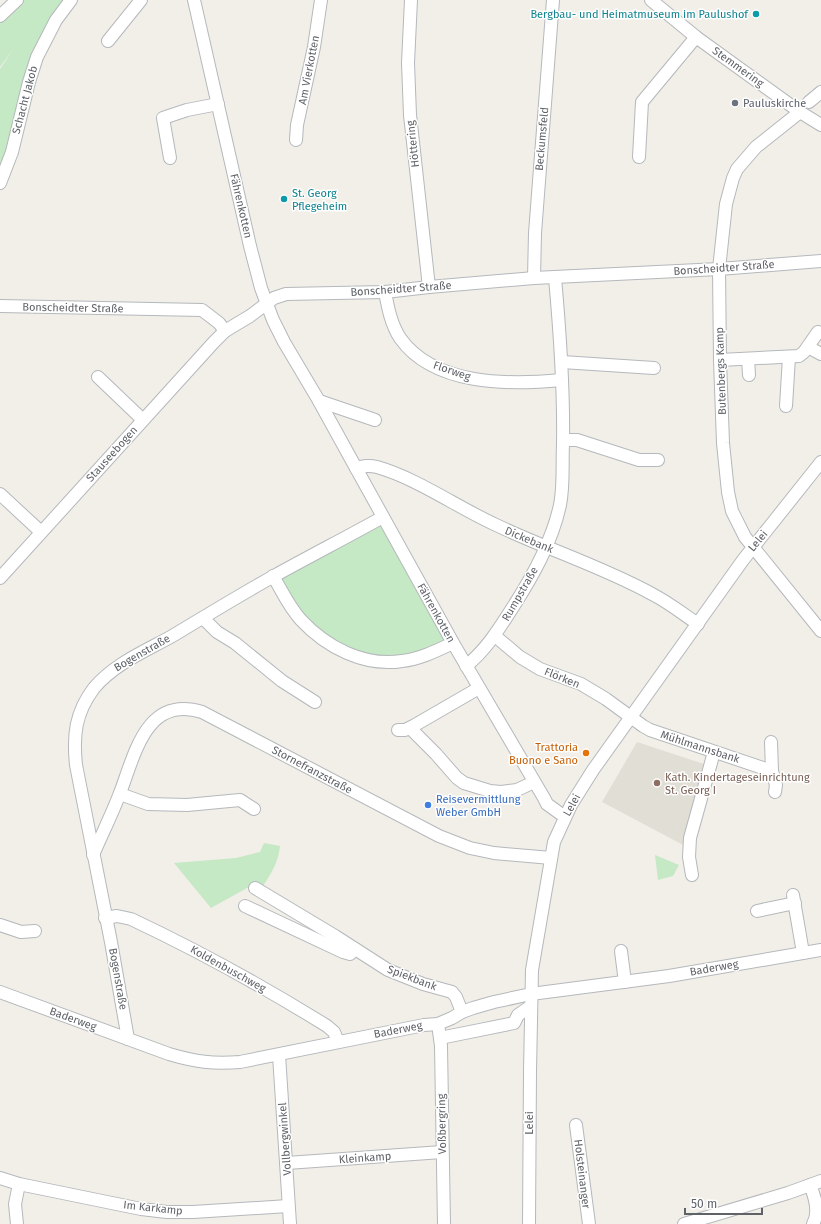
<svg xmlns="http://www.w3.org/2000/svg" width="821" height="1224" font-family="'Fira Sans',sans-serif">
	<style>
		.education { fill: #e1ded6 }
		.green { fill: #c5e8c5 }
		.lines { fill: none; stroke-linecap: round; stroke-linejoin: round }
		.minor-casing { stroke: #b5b8bc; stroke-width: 14 }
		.minor { stroke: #fff; stroke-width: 12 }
		.culture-dot { fill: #0f9aa8; stroke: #fff; stroke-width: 1.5 }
		.worship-dot { fill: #6b7280; stroke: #fff; stroke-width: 1.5 }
		.food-dot { fill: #e8710a; stroke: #fff; stroke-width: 1.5 }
		.education-dot { fill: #8d6e63; stroke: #fff; stroke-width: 1.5 }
		.shop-dot { fill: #3f7fe0; stroke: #fff; stroke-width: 1.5 }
		.labels { text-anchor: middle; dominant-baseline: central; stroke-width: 3; stroke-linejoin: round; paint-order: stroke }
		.culture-label { font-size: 11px; fill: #0d838f; stroke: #fff; text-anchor: end }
		.street-label { font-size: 11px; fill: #5f6368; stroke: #fff }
		.worship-label { font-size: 11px; fill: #5b616d; stroke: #fff; text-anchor: start }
		.food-label { font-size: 11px; fill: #c56008; stroke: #fff; text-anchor: end }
		.education-label { font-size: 11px; fill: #785e54; stroke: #fff; text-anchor: start }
		.shop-label { font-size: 11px; fill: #366cbe; stroke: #fff; text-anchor: start }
	</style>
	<rect width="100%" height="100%" fill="#f1efe8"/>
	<path class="education" d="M637,742L707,765L683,845L602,802Z"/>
	<g class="green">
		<path d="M21,0H76L56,29L31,78L0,183V69L14,48L0,67V21Z"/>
		<path d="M383,517L453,643L427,655L360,657L301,620L273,576Z"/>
		<path d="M264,843L280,846C278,863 272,872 263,886L258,882L211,908L174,863L236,858L260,852Z"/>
		<path d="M655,855L679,865L673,876L658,880Z"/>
	</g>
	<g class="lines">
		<defs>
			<g id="minor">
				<path d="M194,0L250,246L261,288L273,320L284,342L319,401L356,468L453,643L544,798L547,804L565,817"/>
				<path d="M411,0L408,63L410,115L429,287"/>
				<path d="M651,0L696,37L800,112L821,125"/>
				<path d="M0,16L17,0"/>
				<path d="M108,41L141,0"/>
				<path d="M809,102L821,92"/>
				<path d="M800,112L756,147L737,169L733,178L726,204L719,269L720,360L723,443L728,492L732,511L745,537L821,631"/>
				<path d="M296,140L297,125L314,47L321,0"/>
				<path d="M639,157L642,102L696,37"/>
				<path d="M170,158L163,118L187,110L218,104"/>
				<path d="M0,183L12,152L29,82L37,57L56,20L71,0"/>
				<path d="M534,278L535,233L553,0"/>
				<path d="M385,292C388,308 391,324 400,338C434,386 509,385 561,380"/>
				<path d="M0,306L202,310L219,323L225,331L250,316L274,298L286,294L385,292L429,287L534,278L719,269L821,261"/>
				<path d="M808,347L821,354"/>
				<path d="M748,359L749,375"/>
				<path d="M720,360L799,356L804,352L818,332"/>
				<path d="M562,362L654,368"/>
				<path d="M98,377L143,420"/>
				<path d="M319,401L375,420"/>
				<path d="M786,406L789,357"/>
				<path d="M563,440H577L639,460H658"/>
				<path d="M356,468C364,466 369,465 377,467C416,478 457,507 494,524C546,549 601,566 652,594C668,602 683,614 698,624"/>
				<path d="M0,494L41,532"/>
				<path d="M273,576C282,591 289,607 301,620C326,647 364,667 402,661C420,659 436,651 453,643"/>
				<path d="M0,578L214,342L225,331"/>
				<path d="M203,618L217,632L235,643L282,681L315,702"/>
				<path d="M495,636L520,657L540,669L581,684L606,699L643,726L650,730L772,771"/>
				<path d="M466,666C486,650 499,629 513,607C533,576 552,542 560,505C564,485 562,465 563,445C564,389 560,333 555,278"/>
				<path d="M410,728L436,754L457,778L464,783L490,791L501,792L517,790L534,782"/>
				<path d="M398,730H405L415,725L479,688"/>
				<path d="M771,742L772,771L776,785L775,792"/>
				<path d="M120,794L148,804L187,805L240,800L254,809"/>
				<path d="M93,855C102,834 112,814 120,793C135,754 146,695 202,712L439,836L470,848L494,853L551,858"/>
				<path d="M692,875L689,857L690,838L714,752"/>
				<path d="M255,888L335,936L388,970L423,984L452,992L456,997L462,1012"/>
				<path d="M793,895L803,953"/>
				<path d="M245,906L343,952L350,954L355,949"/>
				<path d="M757,911L795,903"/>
				<path d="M105,918L117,916L131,919C199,951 264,987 327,1026L334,1032L338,1042"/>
				<path d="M0,925L21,932L35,931"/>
				<path d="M621,951L625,982"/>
				<path d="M0,992L169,1054C196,1062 213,1064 240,1062L424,1025L438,1024L452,1018L462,1012L473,1008L494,1002L531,994L669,976L821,950"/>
				<path d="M438,1024L441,1046L444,1224"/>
				<path d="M440,1038L514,1023L518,1015L531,1006"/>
				<path d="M128,1039L111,942L76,765C73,736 75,713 94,688C115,663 146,651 174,635C207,615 240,595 274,576C310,556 347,537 383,517"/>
				<path d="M279,1055L290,1224"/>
				<path d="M576,1125L589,1224"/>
				<path d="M287,1163L442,1152"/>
				<path d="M0,1178L19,1184"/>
				<path d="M810,1185C815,1197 820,1212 813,1224"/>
				<path d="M17,1224L15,1204L19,1184L141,1209L167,1212H193L288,1206"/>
				<path d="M529,1224L530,1071L532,970L554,842L571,805L593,770L743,560L821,462"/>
				<path d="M684,1224L788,1193L821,1181"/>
			</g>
		</defs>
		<use href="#minor" class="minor-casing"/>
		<use href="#minor" class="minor"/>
	</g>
	<g class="culture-dot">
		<circle cx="756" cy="14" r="4"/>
		<circle cx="284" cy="199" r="4"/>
	</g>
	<circle class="worship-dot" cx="735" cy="103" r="4"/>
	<circle class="food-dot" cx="586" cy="753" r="4"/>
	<circle class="education-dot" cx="657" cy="783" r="4"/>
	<circle class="shop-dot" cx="428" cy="805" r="4"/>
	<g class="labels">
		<g class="culture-label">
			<text x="748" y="14">Bergbau- und Heimatmuseum im Paulushof</text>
			<text x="292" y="193" text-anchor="start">St. Georg<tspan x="292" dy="13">Pflegeheim</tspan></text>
		</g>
		<g class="street-label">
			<text transform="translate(738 67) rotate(36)">Stemmering</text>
			<text transform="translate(309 70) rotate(-79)">Am Vierkotten</text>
			<text transform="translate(25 100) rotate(-75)">Schacht Jakob</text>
			<text transform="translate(542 139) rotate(-85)">Beckumsfeld</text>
			<text transform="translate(413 144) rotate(-96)">Höttering</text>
			<text transform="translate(241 206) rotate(77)">Fährenkotten</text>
			<text transform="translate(724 268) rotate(-4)">Bonscheidter Straße</text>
			<text transform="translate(401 289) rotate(-4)">Bonscheidter Straße</text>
			<text transform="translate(73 308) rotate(1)">Bonscheidter Straße</text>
			<text transform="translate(452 371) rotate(19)">Florweg</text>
			<text transform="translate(721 371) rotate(-92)">Butenbergs Kamp</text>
			<text transform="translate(112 454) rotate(-48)">Stauseebogen</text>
			<text transform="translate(529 540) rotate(23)">Dickebank</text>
			<text transform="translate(758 541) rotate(-51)">Lelei</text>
			<text transform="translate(520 594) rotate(-60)">Rumpstraße</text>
			<text transform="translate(436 613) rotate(61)">Fährenkotten</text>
			<text transform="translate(142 653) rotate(-30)">Bogenstraße</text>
			<text transform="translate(562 678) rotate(22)">Flörken</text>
			<text transform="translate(700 747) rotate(18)">Mühlmannsbank</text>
			<text transform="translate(312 770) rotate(28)">Stornefranzstraße</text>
			<text transform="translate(572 805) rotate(-61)">Lelei</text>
			<text transform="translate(714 968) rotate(-10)">Baderweg</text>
			<text transform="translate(228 969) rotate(29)">Koldenbuschweg</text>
			<text transform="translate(412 978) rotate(21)">Spiekbank</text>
			<text transform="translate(118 979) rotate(80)">Bogenstraße</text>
			<text transform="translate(73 1019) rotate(20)">Baderweg</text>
			<text transform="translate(398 1030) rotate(-11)">Baderweg</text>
			<text transform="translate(529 1123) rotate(-90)">Lelei</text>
			<text transform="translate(442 1124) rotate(-91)">Voßbergring</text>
			<text transform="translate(285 1139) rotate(-94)">Vollbergwinkel</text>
			<text transform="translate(365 1158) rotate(-4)">Kleinkamp</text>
			<text transform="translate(582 1174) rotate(83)">Holsteinanger</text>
			<text transform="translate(153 1208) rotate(6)">Im Karkamp</text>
		</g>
		<g class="worship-label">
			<text x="743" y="103">Pauluskirche</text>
		</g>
		<g class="food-label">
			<text x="578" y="747">Trattoria<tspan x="578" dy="13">Buono e Sano</tspan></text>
		</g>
		<g class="education-label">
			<text x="665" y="777">Kath. Kindertageseinrichtung<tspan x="665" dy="13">St. Georg I</tspan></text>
		</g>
		<g class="shop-label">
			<text x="436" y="799">Reisevermittlung<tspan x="436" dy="13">Weber GmbH</tspan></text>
		</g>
	</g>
	<path d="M685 1208v6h77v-6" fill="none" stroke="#5f6368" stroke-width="2"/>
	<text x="691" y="1208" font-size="12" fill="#5f6368" stroke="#ffffff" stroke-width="3" paint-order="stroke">50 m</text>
</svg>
